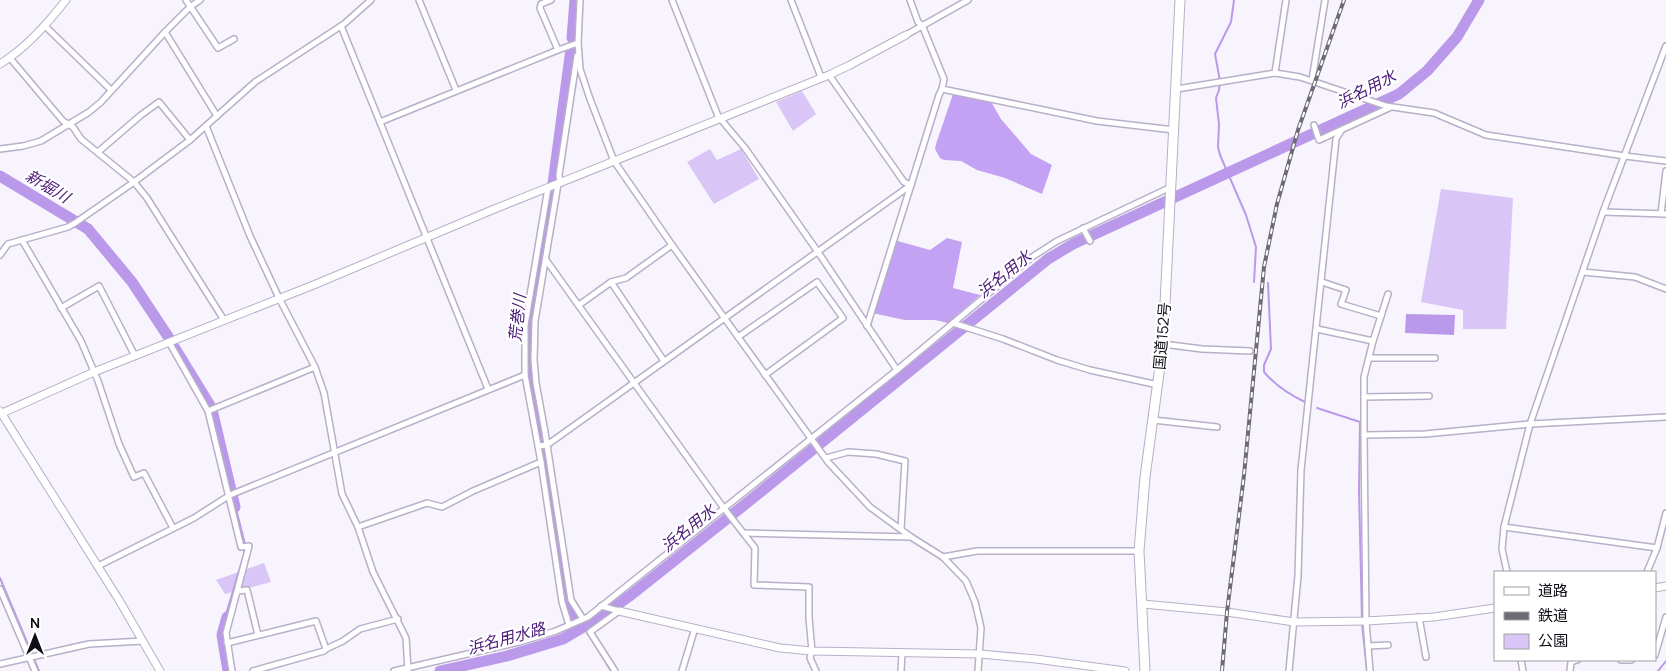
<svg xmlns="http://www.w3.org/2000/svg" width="1666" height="671" font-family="Manrope,'Noto Sans JP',sans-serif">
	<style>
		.green { fill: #d9c6f7 }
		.forest { fill: #c3a2f3 }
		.water { fill: #bb99ea }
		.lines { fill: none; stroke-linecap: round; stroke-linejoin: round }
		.stream { stroke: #bb99ea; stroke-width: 2 }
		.river { stroke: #bb99ea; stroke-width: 11 }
		.minor-casing { stroke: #b8afc8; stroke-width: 8 }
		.tertiary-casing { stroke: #b8afc8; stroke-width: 9 }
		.trunk-casing { stroke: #b8afc8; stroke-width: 11 }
		.minor { stroke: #fff; stroke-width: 5 }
		.tertiary { stroke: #fff; stroke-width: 7 }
		.trunk { stroke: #fff; stroke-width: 9 }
		.rail-casing { stroke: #6e6b74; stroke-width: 4 }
		.rail { stroke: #fff; stroke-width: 2; stroke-dasharray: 5.5; stroke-linecap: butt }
		.labels { text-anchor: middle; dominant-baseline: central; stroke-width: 4.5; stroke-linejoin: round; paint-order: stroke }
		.street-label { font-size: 15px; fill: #110e16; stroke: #fff }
		.water-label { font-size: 16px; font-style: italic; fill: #4b1b78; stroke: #fff }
	</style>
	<rect width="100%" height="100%" fill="#f8f4fe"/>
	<g class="green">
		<path d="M802,91L816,114L793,131L776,102Z"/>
		<path d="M710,149L717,160L741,149L759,179L714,204L687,162Z"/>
		<path d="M1441,189L1513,198L1506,329H1463V310L1421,302Z"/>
		<path d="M264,563L271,582L225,594L216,580Z"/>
	</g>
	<g class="forest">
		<path d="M953,94L990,100L1001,119L1031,154L1052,165L1042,194L1005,178L977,170L961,161L944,160L940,158L935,149L936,144Z"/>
		<path d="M947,238L962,242L953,288L980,295L948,323L935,320H905L872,313L894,240L930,250Z"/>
	</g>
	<g class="water">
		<path d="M1406,314L1455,315L1454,335L1405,333Z"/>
		<path d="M232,497H234L248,552L225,632L220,631L243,554V545Z"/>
	</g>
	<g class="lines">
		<g class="stream">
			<path d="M1234,0L1231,22L1215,54L1220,81L1219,90L1216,98L1219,124L1218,147L1220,155L1246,215L1256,247L1254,282"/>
			<path d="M1268,283L1271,349L1264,365V372C1276,386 1288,394 1305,402"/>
			<path d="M1317,408L1360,422L1359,491L1362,620"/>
			<path d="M0,578L32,654"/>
			<path d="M1362,624L1367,671"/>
			<path d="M585,627L589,633"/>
			<path d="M592,640L611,671"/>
			<path d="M34,659L39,671"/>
			<path d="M1658,671L1666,661"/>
		</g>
		<g class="river">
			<path d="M572,38L575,0"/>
			<path d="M571,49L552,191L534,299L529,342L533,387L560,557L565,602L573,619"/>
			<path d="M0,176L88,229L132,282L169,338"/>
			<path d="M173,345L211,407"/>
			<path d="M213,414L235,507"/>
			<path d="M227,617L222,635L228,671"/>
			<path d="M440,671L507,656L563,639L597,619L631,595L748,502L1048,259L1073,244L1399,94L1427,71L1457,37L1479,0"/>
		</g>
		<defs>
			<g id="minor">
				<path d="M186,0L218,48L234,39"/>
				<path d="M419,0L456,90"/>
				<path d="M551,0L541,4L540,8L558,50"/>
				<path d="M580,0L578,43L580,69L590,99L614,161L672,245L828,462L870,507L911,537L943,557L966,581L975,602L979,619L981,628L978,671"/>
				<path d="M672,0L718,116L745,148L818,252L897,370"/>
				<path d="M791,0L821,77"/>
				<path d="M45,26L111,90"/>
				<path d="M341,26L488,389"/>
				<path d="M165,32L217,116"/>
				<path d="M906,35L968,0"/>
				<path d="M10,58L63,121L73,127L81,139L134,182L147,198L224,320"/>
				<path d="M1275,73L1286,0"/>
				<path d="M1312,80L1325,0"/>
				<path d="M942,89L1097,121L1174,130"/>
				<path d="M1177,89L1275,73L1300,77L1386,106L1434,113L1486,135L1625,156L1666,161"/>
				<path d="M380,122L558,50L578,43"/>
				<path d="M1314,125L1319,140L1391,107"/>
				<path d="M206,126L250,236L279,298L315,367L324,393L342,494L358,527L373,572L406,638L408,670"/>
				<path d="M0,149L23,146L41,141L89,112L101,102L165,32L190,7L200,0"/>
				<path d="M98,152L141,115L159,102L190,140"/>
				<path d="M560,183L559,175L577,56"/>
				<path d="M558,184L535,321L534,360L536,383L545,432L571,600L583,619"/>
				<path d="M548,188L525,325V375L541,462L562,602L569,625"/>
				<path d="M1603,212L1666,214"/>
				<path d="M1661,214L1666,171"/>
				<path d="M1083,228L1090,241"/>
				<path d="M22,240L81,341L98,381L119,444L134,477L144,473L173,528"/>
				<path d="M0,255L8,244L68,227L75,223L134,182L190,140L255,82L344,24L371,0"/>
				<path d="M546,260L723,507L755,548L754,585L809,587V618L812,651L810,658L816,671"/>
				<path d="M1583,272L1635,277L1666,289"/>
				<path d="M611,282L664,361"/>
				<path d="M1322,282L1346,290L1341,304L1381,316"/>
				<path d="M579,305L611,282L626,278L672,245"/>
				<path d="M61,308L99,286L135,356"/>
				<path d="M953,323L1003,339L1057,360L1090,370L1158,385"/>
				<path d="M867,326L939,95L942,89L944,79L922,25L918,22L910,0"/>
				<path d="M1317,329L1373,341"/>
				<path d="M738,337L817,282L843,318L765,375"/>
				<path d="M169,342L208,411L241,547L249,546L226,633L232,671"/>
				<path d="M1163,344L1202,349L1250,351"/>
				<path d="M1369,358H1435"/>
				<path d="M1364,397L1429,396"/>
				<path d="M208,411L315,367"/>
				<path d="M1153,420L1217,427"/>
				<path d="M1364,435L1425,434L1530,424L1666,417"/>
				<path d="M538,446L547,445L911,185L904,182L829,75"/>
				<path d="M826,458L848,452L876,454L905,461L901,529"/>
				<path d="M358,527L427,503L442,507L473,491L541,462"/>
				<path d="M1504,527L1657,548"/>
				<path d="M744,533L911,537"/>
				<path d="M943,557L977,551H1139"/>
				<path d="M98,566L194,518L230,495L525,375"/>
				<path d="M1507,572L1502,549L1504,527L1530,424L1603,212L1666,46"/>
				<path d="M1647,572L1657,548L1666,513"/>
				<path d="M0,589L35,671"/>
				<path d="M238,591L247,590L258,635"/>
				<path d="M601,606L619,611"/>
				<path d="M1419,617L1426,657"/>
				<path d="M227,643L316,621L326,649L324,651L253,671"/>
				<path d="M1368,646L1388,645"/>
				<path d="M326,649L343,641L360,629L398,619"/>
				<path d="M1655,655L1666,617"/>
				<path d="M1521,660L1523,671"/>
				<path d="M1621,660H1631"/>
				<path d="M0,664L89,644L143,641"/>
				<path d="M394,671L519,642L556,631L588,617L897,370L1032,257L1057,241L1171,187"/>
				<path d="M615,671L590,632L619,611"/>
				<path d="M682,671L695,628"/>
				<path d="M901,671L902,653"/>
				<path d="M1289,671L1298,576L1301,470L1336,139L1341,131"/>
				<path d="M1370,671L1366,621L1364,435V377L1373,341L1388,294"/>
				<path d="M1570,671L1571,662L1577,660"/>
			</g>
			<g id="tertiary">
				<path d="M0,64C26,48 47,24 66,0"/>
				<path d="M0,411L119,600L160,671"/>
				<path d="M0,414L94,372L316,284L492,210L829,75L850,65L906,35"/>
				<path d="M1655,588L1666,586"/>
				<path d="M1143,604L1227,612L1294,622L1366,621L1434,617L1495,608"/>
				<path d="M619,611L780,648L812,651L980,654L1036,659L1125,671"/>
			</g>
			<path id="trunk" d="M1145,671L1139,551L1145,477L1163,344L1180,0"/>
		</defs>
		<use href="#minor" class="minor-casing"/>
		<use href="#tertiary" class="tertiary-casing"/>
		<use href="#trunk" class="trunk-casing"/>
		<use href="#minor" class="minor"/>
		<use href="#tertiary" class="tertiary"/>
		<use href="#trunk" class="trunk"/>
		<defs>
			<path id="rail" d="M1222,671L1227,612L1244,475L1264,267L1277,204L1298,130L1344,0"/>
		</defs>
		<use href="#rail" class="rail-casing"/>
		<use href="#rail" class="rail"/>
	</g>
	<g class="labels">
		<g class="street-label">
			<text transform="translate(1162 336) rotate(-85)">国道152号</text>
		</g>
		<g class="water-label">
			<text transform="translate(1366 89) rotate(-27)">浜名用水</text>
			<text transform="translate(48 186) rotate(31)">新堀川</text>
			<text transform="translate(1004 274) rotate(-39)">浜名用水</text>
			<text transform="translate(517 318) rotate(-84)">荒巻川</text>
			<text transform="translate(688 528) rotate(-39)">浜名用水</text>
			<text transform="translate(506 638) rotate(-15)">浜名用水路</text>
		</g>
	</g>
	<rect x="1494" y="571" width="162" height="90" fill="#ffffff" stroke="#a09fa2"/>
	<rect x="1504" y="587" width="25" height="8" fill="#ffffff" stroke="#a09fa2"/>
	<text x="1538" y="596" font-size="15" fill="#110e16">道路</text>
	<rect x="1504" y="612" width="25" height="8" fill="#6e6b74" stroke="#a09fa2"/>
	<text x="1538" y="621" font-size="15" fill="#110e16">鉄道</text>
	<rect x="1504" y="634" width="25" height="15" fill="#d9c6f7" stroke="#a09fa2"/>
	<text x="1538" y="646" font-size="15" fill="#110e16">公園</text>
	<g transform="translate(35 636)" stroke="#ffffff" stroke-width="4" paint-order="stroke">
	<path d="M0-4L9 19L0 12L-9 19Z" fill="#110e16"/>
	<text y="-8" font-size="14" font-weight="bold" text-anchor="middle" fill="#110e16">N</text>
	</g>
</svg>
